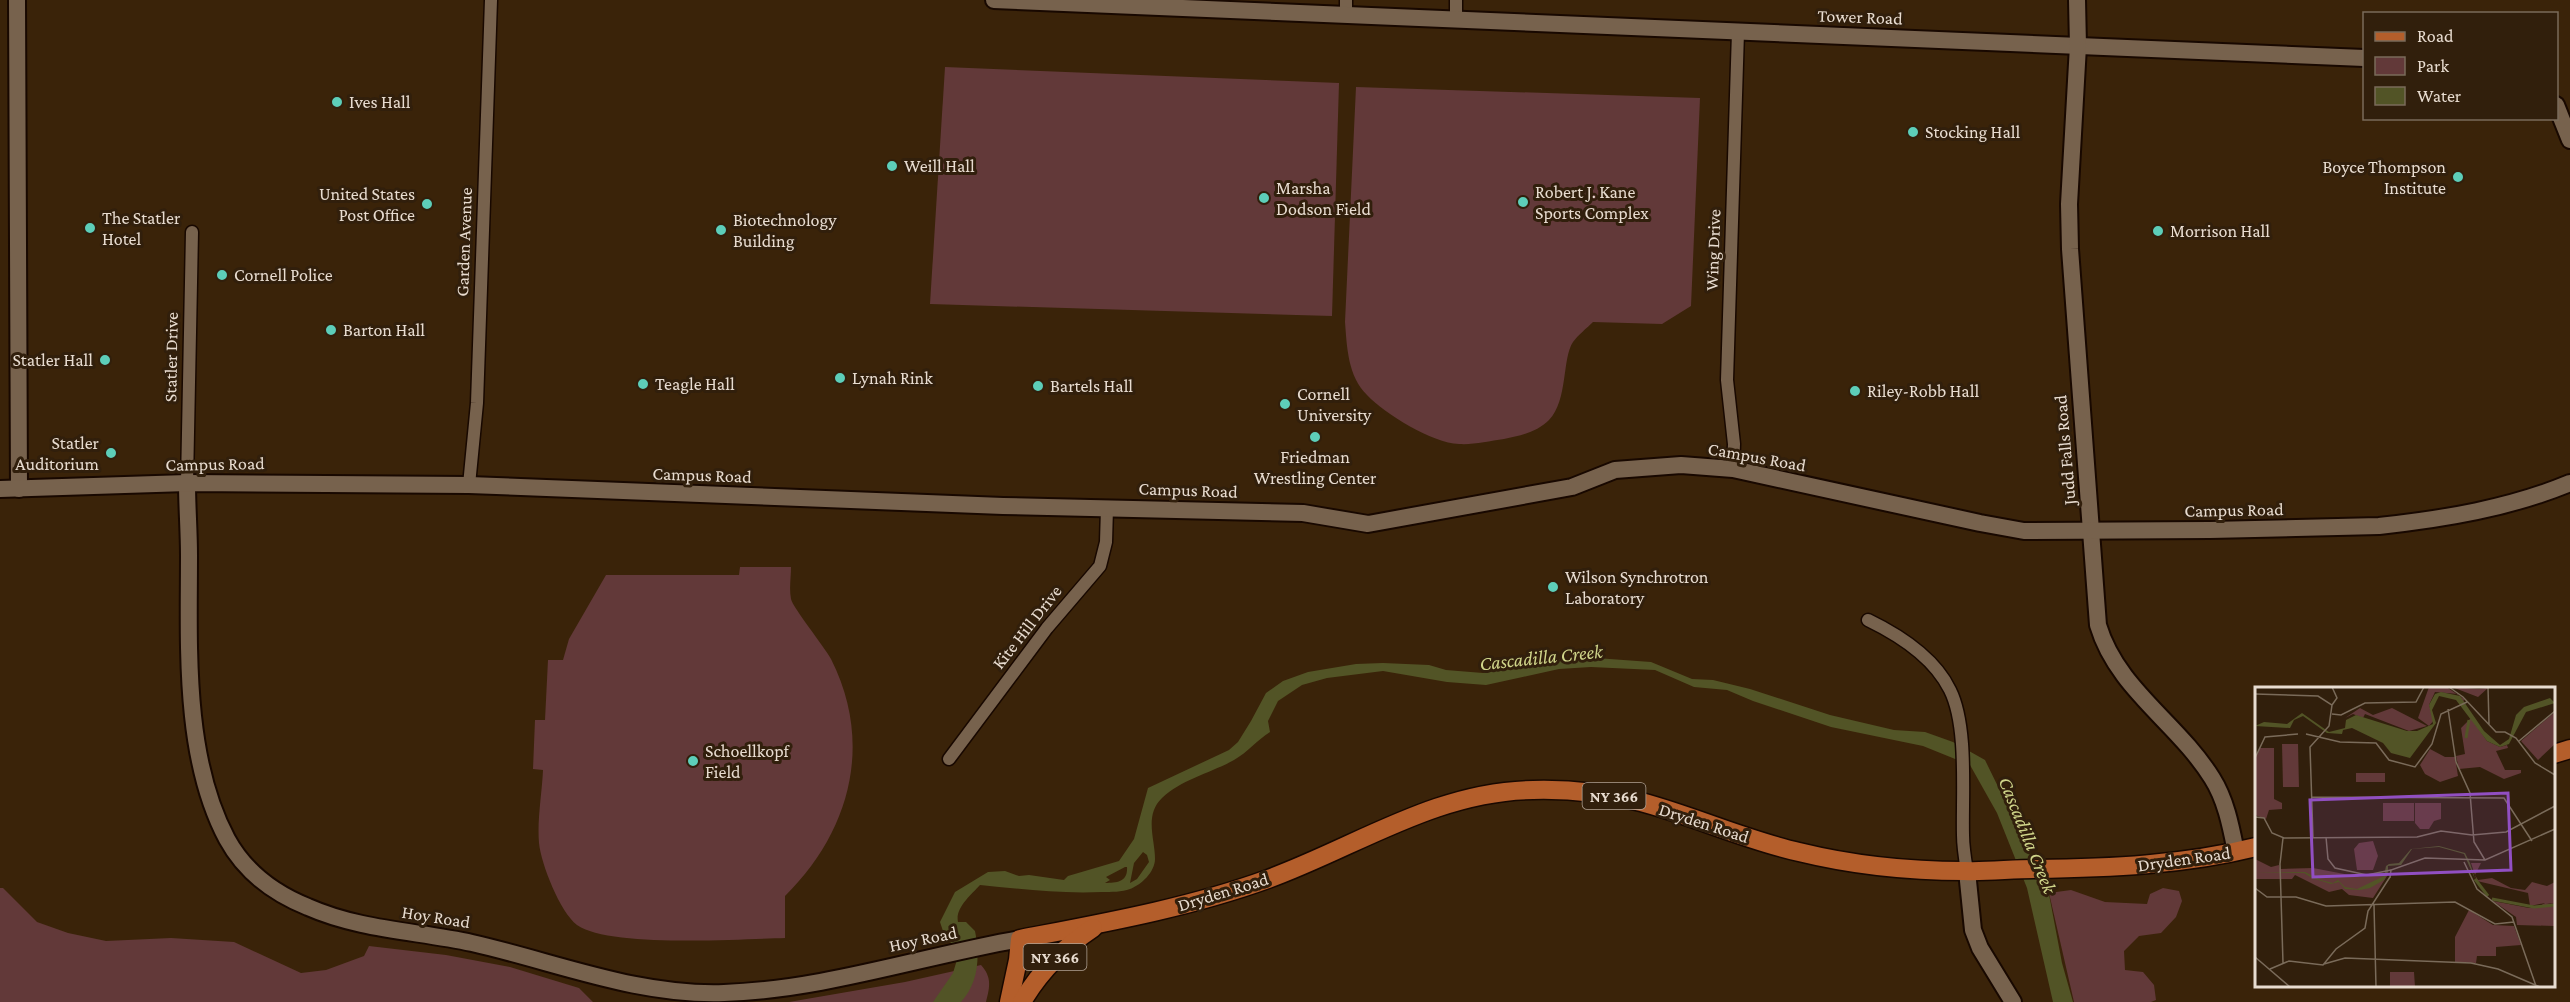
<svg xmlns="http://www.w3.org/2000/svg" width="2570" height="1002" font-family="'Crimson Pro',serif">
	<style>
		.built { fill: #3a2309; fill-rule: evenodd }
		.green { fill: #623939 }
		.water { fill: #525426; fill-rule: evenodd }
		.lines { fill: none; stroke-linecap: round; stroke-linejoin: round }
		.street-casing { stroke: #180800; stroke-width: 15 }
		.secondary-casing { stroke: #180800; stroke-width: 20 }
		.primary-casing { stroke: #180800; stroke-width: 21 }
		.street { stroke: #77624d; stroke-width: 12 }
		.secondary { stroke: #77624d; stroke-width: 16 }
		.primary { stroke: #b45e2b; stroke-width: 18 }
		.poi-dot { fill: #5dceb9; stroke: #311f0c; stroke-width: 2 }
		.labels { text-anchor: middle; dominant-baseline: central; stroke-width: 6; stroke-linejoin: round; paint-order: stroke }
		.shield { fill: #311f0c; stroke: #b1a395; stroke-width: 1.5 }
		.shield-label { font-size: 16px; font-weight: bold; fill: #e8dcd0 }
		.street-label { font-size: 18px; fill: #e8dcd0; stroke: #311f0c }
		.poi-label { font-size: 18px; fill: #e8dcd0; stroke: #311f0c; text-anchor: start }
		.water-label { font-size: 20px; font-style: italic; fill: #cfd489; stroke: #311f0c }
		.inset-river { fill: none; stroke: #525426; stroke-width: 3 }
		.inset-road { fill: none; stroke: #7a6b5a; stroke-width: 1.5 }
		.view { fill: #914fc2; fill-opacity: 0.15; stroke: #914fc2; stroke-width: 3 }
		.inset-edge { fill: none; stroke: #e8dcd0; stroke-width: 3 }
	</style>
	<rect width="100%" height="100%" fill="#311f0c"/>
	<path class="built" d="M0,0H2570V1002H0ZM2364,14H2556V118H2364ZM2256,688H2554V986H2256Z"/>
	<g class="green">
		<path d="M945,67L1339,83L1332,316L930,304Z"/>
		<path d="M1356,87L1700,98L1691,306L1662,324L1593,322C1587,328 1578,335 1573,342C1562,358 1568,401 1549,420C1537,432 1520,436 1504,439C1489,441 1473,445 1459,444C1432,443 1385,414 1367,395C1348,376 1347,348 1345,322Z"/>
		<path d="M740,567H791C791,577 789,589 791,599C793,608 824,646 831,659C874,744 850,832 785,896V938C742,939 609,948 577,925C560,912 541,864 539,843C537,820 542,793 543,770L533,769L535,720H545L548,660H563L569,639L606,575H739Z"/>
		<path d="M0,888H3L37,922L68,933L106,941L171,938L234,942L301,973L326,970L364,956L369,946L446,955L510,967L579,988L593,1002H0Z"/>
		<path d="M2163,888L2179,891L2182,901L2176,917L2161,933L2139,936L2124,951L2125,970L2143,972L2154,985L2156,1000L2151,1002H2074L2049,893L2071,890L2105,902L2147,904L2150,894Z"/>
		<path d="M981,965C992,977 990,987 986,1002H789L905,982Z"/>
	</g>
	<path class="water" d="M1582,657L1651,662L1692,679L1713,680L1750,689L1830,715L1894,730L1925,732L1953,742L1985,760L2048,889L2062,963L2073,1002H2053L2027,888L1997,813L1970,765L1923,746L1831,727L1753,701L1727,690L1694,687L1655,670L1591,667L1559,669L1486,685L1447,682L1383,671L1327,678L1302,685L1278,701L1268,721L1270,732C1257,740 1248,752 1234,760C1211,773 1182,779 1162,798C1144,815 1155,839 1155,859C1155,872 1141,885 1130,889C1122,892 1111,892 1102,892C1061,894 1021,889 980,885C971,895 955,908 958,922H966L975,931C980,956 979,982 961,1002H933L953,973L956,963L949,936L944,934L940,922L955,892L988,872L1005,871L1019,876L1029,875L1064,880L1068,876L1119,861L1134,839L1148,788L1229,750L1238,742L1251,721L1266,693L1283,681L1308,672L1356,664L1383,663L1429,665L1446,670L1483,673L1566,658ZM1143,852L1147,855L1149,862L1137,879L1130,883L1134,863ZM1125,867H1127C1128,882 1117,883 1105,883L1110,880L1106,877Z"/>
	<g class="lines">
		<defs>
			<g id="street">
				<path d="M1346,15V0"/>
				<path d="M1456,20V0"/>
				<path d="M1733,469L1734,444L1727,380L1738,32"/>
				<path d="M187,483L192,232"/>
				<path d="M469,485L477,403L491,0"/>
				<path d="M1868,620C1899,635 1934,657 1950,690C1968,726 1962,794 1963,835C1963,847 1965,859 1967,871"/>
				<path d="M949,759L1047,628L1100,566L1106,542L1107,508"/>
			</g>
			<g id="secondary">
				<path d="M17,0L19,489"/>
				<path d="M994,0L2364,58"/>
				<path d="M2077,0L2078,46L2069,204L2070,249L2098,625C2117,689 2177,722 2212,778C2226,800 2231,827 2236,852"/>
				<path d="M2556,105L2570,140"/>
				<path d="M187,483C187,507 189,531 189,555C189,645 183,757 227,839C245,872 273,893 308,907C360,930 417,931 472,943C556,962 637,996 724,993C822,990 923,956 1020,939"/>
				<path d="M0,489L187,483L469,485L1003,506L1303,513L1368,524L1572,487L1615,470L1681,465L1733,469L1980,523L2024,531L2210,530L2379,526C2444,519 2510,508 2570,483"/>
				<path d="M1967,871L1973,930L1980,948L2013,1002"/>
			</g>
			<g id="primary">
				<path d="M2554,754L2570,749"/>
				<path d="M1009,1002L1018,960L1020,939C1103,923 1188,908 1268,879C1356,847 1436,791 1533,790C1569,789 1605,793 1641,802C1694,816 1745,840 1799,852C1852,865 1909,871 1964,871C1987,872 2011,869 2034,869C2109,868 2184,865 2256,847"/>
				<path d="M1022,1002C1040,971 1063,948 1093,928"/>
			</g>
		</defs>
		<use href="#street" class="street-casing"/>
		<use href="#secondary" class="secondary-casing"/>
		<use href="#primary" class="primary-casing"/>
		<use href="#street" class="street"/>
		<use href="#secondary" class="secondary"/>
		<use href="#primary" class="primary"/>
	</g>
	<g class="poi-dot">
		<circle cx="337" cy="102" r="6"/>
		<circle cx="1913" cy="132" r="6"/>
		<circle cx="892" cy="166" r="6"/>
		<circle cx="2458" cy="177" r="6"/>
		<circle cx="1264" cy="198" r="6"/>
		<circle cx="1523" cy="202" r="6"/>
		<circle cx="427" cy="204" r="6"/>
		<circle cx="90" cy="228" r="6"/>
		<circle cx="721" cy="230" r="6"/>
		<circle cx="2158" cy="231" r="6"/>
		<circle cx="222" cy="275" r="6"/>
		<circle cx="331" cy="330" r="6"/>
		<circle cx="105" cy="360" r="6"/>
		<circle cx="840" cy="378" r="6"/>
		<circle cx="643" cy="384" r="6"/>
		<circle cx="1038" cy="386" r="6"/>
		<circle cx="1855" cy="391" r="6"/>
		<circle cx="1285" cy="404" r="6"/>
		<circle cx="1315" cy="437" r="6"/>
		<circle cx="111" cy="453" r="6"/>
		<circle cx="1553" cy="587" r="6"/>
		<circle cx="693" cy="761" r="6"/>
	</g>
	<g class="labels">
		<g class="shield">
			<rect x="1582.5" y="783" width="63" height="26" rx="4.5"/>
			<rect x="1023.5" y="944" width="63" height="26" rx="4.5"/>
		</g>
		<g class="shield-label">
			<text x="1614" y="796">NY 366</text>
			<text x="1055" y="957">NY 366</text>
		</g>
		<g class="street-label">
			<text transform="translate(1860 17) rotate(2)">Tower Road</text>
			<text transform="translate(464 242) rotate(-88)">Garden Avenue</text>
			<text transform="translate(1713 250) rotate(-88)">Wing Drive</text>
			<text transform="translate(171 357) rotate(-89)">Statler Drive</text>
			<text transform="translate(2065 450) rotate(-95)">Judd Falls Road</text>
			<text transform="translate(1757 457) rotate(10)">Campus Road</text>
			<text transform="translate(215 464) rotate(-1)">Campus Road</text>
			<text transform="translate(702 475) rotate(2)">Campus Road</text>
			<text transform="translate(1188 490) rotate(2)">Campus Road</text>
			<text transform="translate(2234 510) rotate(-1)">Campus Road</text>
			<text transform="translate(1027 627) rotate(-52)">Kite Hill Drive</text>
			<text transform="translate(1704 823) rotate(18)">Dryden Road</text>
			<text transform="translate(2184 859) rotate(-8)">Dryden Road</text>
			<text transform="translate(1223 892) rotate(-17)">Dryden Road</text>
			<text transform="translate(436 917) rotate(9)">Hoy Road</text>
			<text transform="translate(923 939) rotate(-12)">Hoy Road</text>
		</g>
		<g class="poi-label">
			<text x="349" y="102">Ives Hall</text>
			<text x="1925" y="132">Stocking Hall</text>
			<text x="904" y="166">Weill Hall</text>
			<text x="2446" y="167" text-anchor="end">Boyce Thompson<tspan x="2446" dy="21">Institute</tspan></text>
			<text x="1276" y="188">Marsha<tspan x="1276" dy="21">Dodson Field</tspan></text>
			<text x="1535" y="192">Robert J. Kane<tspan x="1535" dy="21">Sports Complex</tspan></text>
			<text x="415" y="194" text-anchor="end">United States<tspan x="415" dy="21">Post Office</tspan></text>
			<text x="102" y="218">The Statler<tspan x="102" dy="21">Hotel</tspan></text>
			<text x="733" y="220">Biotechnology<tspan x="733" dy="21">Building</tspan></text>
			<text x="2170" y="231">Morrison Hall</text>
			<text x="234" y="275">Cornell Police</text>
			<text x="343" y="330">Barton Hall</text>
			<text x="93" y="360" text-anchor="end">Statler Hall</text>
			<text x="852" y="378">Lynah Rink</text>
			<text x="655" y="384">Teagle Hall</text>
			<text x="1050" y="386">Bartels Hall</text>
			<text x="1867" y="391">Riley-Robb Hall</text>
			<text x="1297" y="394">Cornell<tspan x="1297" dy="21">University</tspan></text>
			<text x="99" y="443" text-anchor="end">Statler<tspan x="99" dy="21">Auditorium</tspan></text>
			<text x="1315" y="457" text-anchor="middle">Friedman<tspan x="1315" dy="21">Wrestling Center</tspan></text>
			<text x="1565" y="577">Wilson Synchrotron<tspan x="1565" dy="21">Laboratory</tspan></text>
			<text x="705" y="751">Schoellkopf<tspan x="705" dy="21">Field</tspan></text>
		</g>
		<g class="water-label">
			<text transform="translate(1541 657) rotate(-6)">Cascadilla Creek</text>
			<text transform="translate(2028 835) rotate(68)">Cascadilla Creek</text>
		</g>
	</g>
	<g transform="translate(2255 687)">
		<rect width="300" height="300" fill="#311f0c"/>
		<path d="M174,0L193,1L209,12L208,16L203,7L180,5L174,18L179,33L174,39L163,31ZM197,0L224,2L233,1L223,10ZM105,21L118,28L137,21L172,39L154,44L110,27L108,31L98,27L90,31ZM300,25V57L283,73L266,54ZM216,31L232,54L245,60L252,58L253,61L241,64L250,83H266V86L249,92L225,80L204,82L201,69L210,67L206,41ZM27,57H43L44,100H28ZM5,61H19V112L27,116V122L14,123L11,132L0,128V72ZM175,62L190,70H200L203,89L185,95L170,87L165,78ZM101,86H130V95H101ZM128,116H159V134H128ZM160,116H186V132L179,134L174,142H165L160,136ZM118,154L123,169L118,183H102L99,162L104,156ZM0,172L16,180L24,178L25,182L58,181L105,190L134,186L118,211L94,208L87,202L74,205L40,188L37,192H0ZM216,176H226L220,188L223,193L237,191L256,201L270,203L277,195L292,199L300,195V217L291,216L300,218V247L299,239L262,238L261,230L238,214L274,221L283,220L290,216L275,219L273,206L222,194ZM214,223L238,238L259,239L266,258L241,260V269H222L221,276L200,275V250ZM135,285H159L160,300H135Z" fill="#623939"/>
		<path d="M186,5L205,9L229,44L245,58L254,52L261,28L269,20L295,11L300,16L271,25L254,57L245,60L232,54L201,13L184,9L177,23L181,36L155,71L136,66L128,56L97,41L88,43L87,47L72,46L48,29L39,33L35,41L0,39L9,35L32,37L47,26L74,45L90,41L91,33L101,28L152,44H162L178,37L174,18L180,7ZM184,159L210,166L215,176L220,192L209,167L184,160L157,162L146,178L133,179V185L129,193L115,201L105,203L90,202L84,195L76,197L57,191L49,186L0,185H50L66,193L78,196L83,193L90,200L102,202L129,189L131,179L134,177L144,176L156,162Z" fill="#525426"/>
		<path class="inset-river" d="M211,51L214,33M220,192L233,209M237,212L279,220L300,218"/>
		<path class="inset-road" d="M194,0L208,10L241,45H250L261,51L280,76L300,88M233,0L234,37M0,7L63,9L77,18L74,39L55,60L58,151M77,18L82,11L77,0M193,22L201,75L215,106L219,155L230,173M77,27L86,28L110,16L161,15L169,0M51,47L85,55L121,56L134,73L160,80L177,57L186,27L212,15M264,54L300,24M0,71L10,50L43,47M56,110L249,111L277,154M0,130L9,131L17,146L29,151L162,150L186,144L217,148L251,145L300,119M71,150L73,172L80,181L112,188L136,183M28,151L25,177L28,276M209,175L222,202L257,230L281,299M135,191L136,183L170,171L230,173L300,142M0,201L12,210H41L71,219L200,215L240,237L259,235M119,218L121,300M0,270L35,300M69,277L90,271L216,276L243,282L285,300M15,282L34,274L68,278L81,262L110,241L113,224L135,190"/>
		<path class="view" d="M253,106L256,183L58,190L55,113Z"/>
		<rect width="300" height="300" class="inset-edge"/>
	</g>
	<rect x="2363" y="12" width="195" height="108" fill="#311f0c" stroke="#7a6b5a" stroke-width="1.5"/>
	<rect x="2375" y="32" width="30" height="9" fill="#b45e2b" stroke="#7a6b5a" stroke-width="1.5"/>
	<text x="2417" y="42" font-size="18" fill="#e8dcd0">Road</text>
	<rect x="2375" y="57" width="30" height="18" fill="#623939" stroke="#7a6b5a" stroke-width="1.5"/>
	<text x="2417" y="72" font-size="18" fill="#e8dcd0">Park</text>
	<rect x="2375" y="87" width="30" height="18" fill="#525426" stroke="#7a6b5a" stroke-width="1.5"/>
	<text x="2417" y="102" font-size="18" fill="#e8dcd0">Water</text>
</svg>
